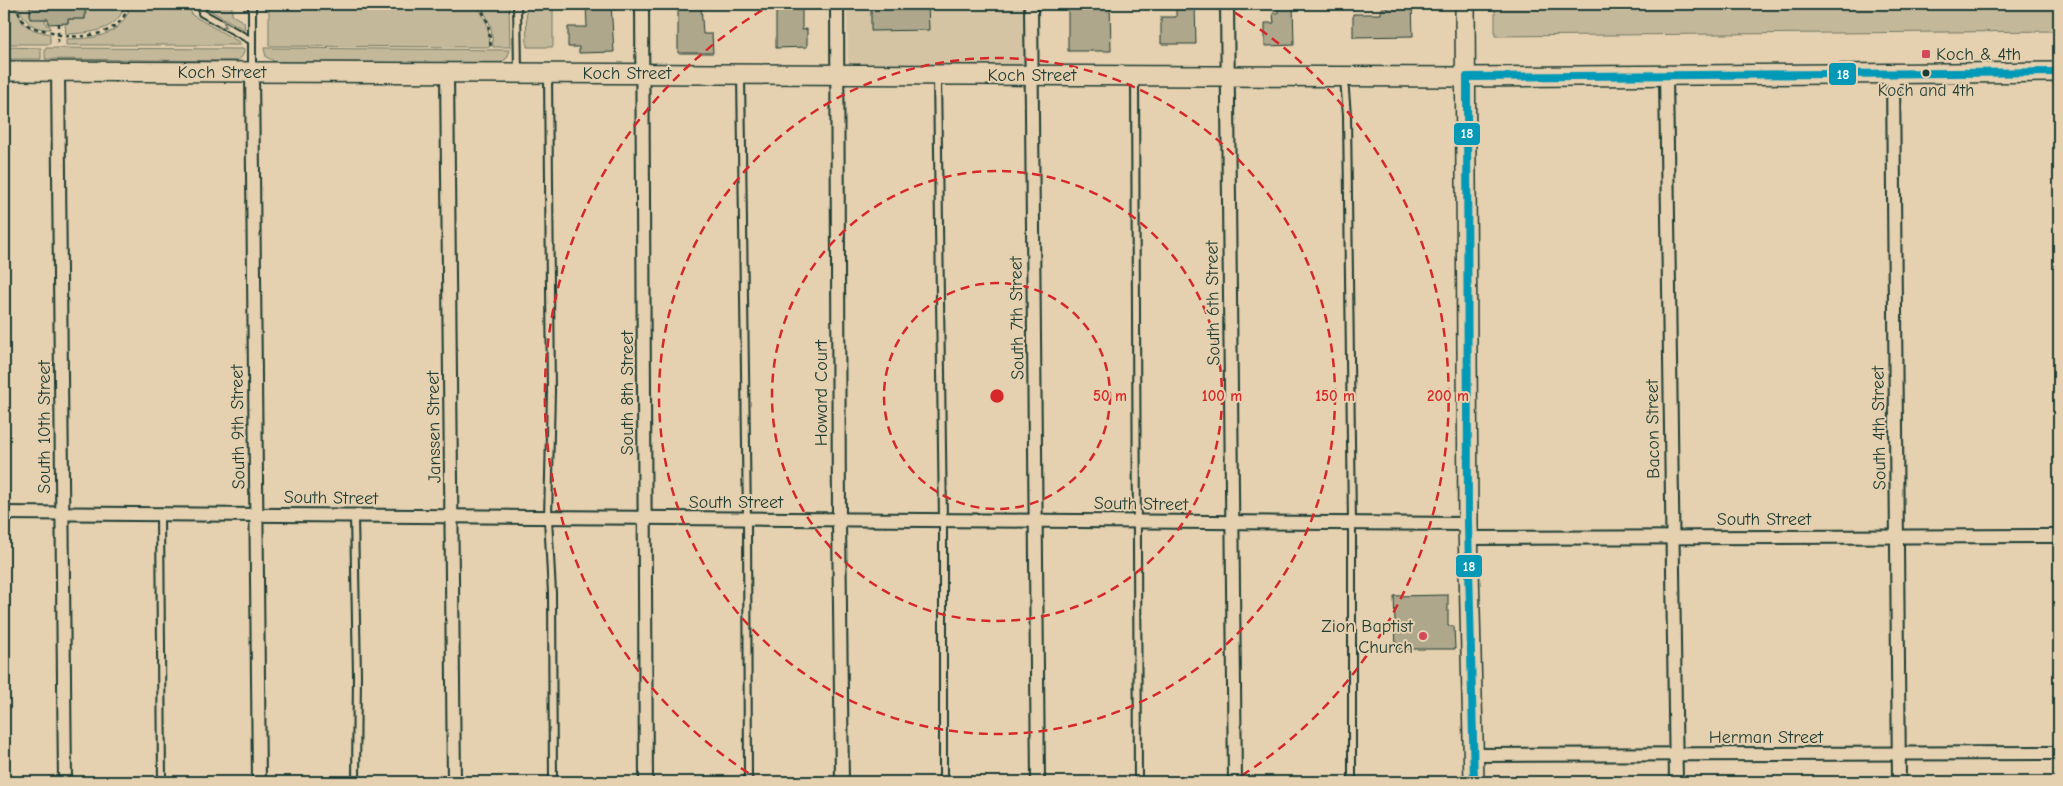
<svg xmlns="http://www.w3.org/2000/svg" width="2063" height="786" font-family="'Comic Neue',sans-serif">
	<style>
		.built { fill: #d4c4a4 }
		.green { fill: #c4b89a; stroke: #727a67 }
		.building { fill: #aea78c; stroke: #1f3d34 }
		.lines { fill: none; stroke-linecap: round; stroke-linejoin: round }
		.lane-casing { stroke: #1f3d34; stroke-width: 10 }
		.street-casing { stroke: #1f3d34; stroke-width: 16 }
		.secondary-casing { stroke: #1f3d34; stroke-width: 22 }
		.path { stroke: #1f3d34; stroke-width: 2.5; stroke-dasharray: 4 4; stroke-linecap: butt }
		.lane { stroke: #e5d0af; stroke-width: 6 }
		.street { stroke: #e5d0af; stroke-width: 12 }
		.secondary { stroke: #e5d0af; stroke-width: 19 }
		.bus-1-casing { stroke: #e5d0af; stroke-width: 11 }
		.bus-1 { stroke: #0599b7; stroke-width: 8 }
		.oneway { stroke: #787f6b }
		.ring { fill: none; stroke: #d62828; stroke-width: 2.5; stroke-dasharray: 9 6 }
		.poi-dot { fill: #d1495b; stroke: #e5d0af; stroke-width: 2 }
		.bus-dot { fill: #1f3d34; stroke: #e5d0af; stroke-width: 2 }
		.labels { text-anchor: middle; dominant-baseline: central; stroke-width: 4; stroke-linejoin: round; paint-order: stroke }
		.bus-label { font-size: 17px; fill: #1f3d34; stroke: #e5d0af }
		.poi-label { font-size: 18px; fill: #1f3d34; stroke: #e5d0af; text-anchor: start }
		.street-label { font-size: 18px; fill: #1f3d34; stroke: #e5d0af }
		.centre { fill: #d62828; stroke: #e5d0af; stroke-width: 2.5 }
		.ring-label { font-size: 15px; text-anchor: middle; font-weight: bold; fill: #d62828; stroke: #e5d0af; stroke-width: 4; stroke-linejoin: round; paint-order: stroke }
		.line-badge { stroke: #e5d0af; stroke-width: 2 }
		.badge-label { font-size: 14px; text-anchor: middle; font-weight: bold; fill: #fff }
	</style>
	<rect width="100%" height="100%" fill="#e5d0af"/>
	<filter id="ink" filterUnits="userSpaceOnUse"><feTurbulence type="fractalNoise" baseFrequency=".02" numOctaves="2"/><feDisplacementMap in="SourceGraphic" scale="10" xChannelSelector="R" yChannelSelector="G"/><feConvolveMatrix kernelMatrix="1 2 1 2 8 2 1 2 1" color-interpolation-filters="sRGB"/></filter>
	<g filter="url(#ink)">
		<path class="built" d="M847,4H1024L1025,65L848,67Z"/>
		<g class="green">
			<path d="M4,4H13L23,23L34,30L50,34V44H4Z"/>
			<path d="M17,4H29L30,18L45,19L46,25L50,26V29C31,30 24,20 17,4Z"/>
			<path d="M87,4H125C118,32 90,33 66,34L65,23H68V19H85Z"/>
			<path d="M131,4H188L192,15L239,42L241,45H66V39C94,39 122,37 131,4Z"/>
			<path d="M208,4L219,7L220,4H232V15L244,22L245,30L211,11Z"/>
			<path d="M269,4H477L488,26L490,47L269,46Z"/>
			<path d="M481,4H509L510,47H493L491,27Z"/>
			<path d="M526,4H553V47H527Z"/>
			<path d="M1495,4H2059V31L1495,36Z"/>
			<path d="M4,47L41,48V59H4Z"/>
			<path d="M45,48L244,49C244,55 242,58 236,61L45,59Z"/>
			<path d="M264,48L510,50L507,58L500,63L276,62L266,57Z"/>
		</g>
		<g class="building">
			<path d="M31,4H85V19H68V23L48,24V19H30Z"/>
			<path d="M586,4H611L614,52L579,53V47H568V27H587Z"/>
			<path d="M678,4H701L703,34H712L713,53H678Z"/>
			<path d="M776,4H802V30L807,29V47L776,48Z"/>
			<path d="M871,4H928L929,30L871,31Z"/>
			<path d="M1068,4H1110L1111,51H1068Z"/>
			<path d="M1176,4H1195L1196,44H1161V17H1176Z"/>
			<path d="M1278,4H1293L1294,45L1265,46V23H1274L1273,13H1278Z"/>
			<path d="M1389,4H1412L1413,36L1353,37V14H1381V8H1389Z"/>
			<path d="M1448,595V626H1454L1455,649H1396L1394,596Z"/>
		</g>
		<g class="lines">
			<defs>
				<g id="lane">
					<path d="M202,4V13L252,41"/>
					<path d="M252,4V70"/>
					<path d="M517,4L518,71"/>
					<path d="M548,76L551,392L548,518L552,593L553,782"/>
					<path d="M741,76L747,519L748,782"/>
					<path d="M937,76L943,521V782"/>
					<path d="M1135,79L1138,782"/>
					<path d="M1344,79L1347,115L1352,523V782"/>
					<path d="M160,514L162,782"/>
					<path d="M354,516L357,675L356,782"/>
				</g>
				<g id="street">
					<path d="M642,4L646,782"/>
					<path d="M837,4L839,520L842,782"/>
					<path d="M1031,4L1038,782"/>
					<path d="M1227,4L1235,782"/>
					<path d="M58,72L65,782"/>
					<path d="M252,72L259,782"/>
					<path d="M447,72L454,782"/>
					<path d="M1893,74L1899,782"/>
					<path d="M1666,76L1676,782"/>
					<path d="M4,513L1468,524"/>
					<path d="M1468,538L2059,536"/>
					<path d="M1473,755L2059,753"/>
				</g>
				<g id="secondary">
					<path d="M1465,4L1468,524L1474,782"/>
					<path d="M4,71L1467,77L2059,72"/>
				</g>
			</defs>
			<use href="#lane" class="lane-casing"/>
			<use href="#street" class="street-casing"/>
			<use href="#secondary" class="secondary-casing"/>
			<g class="path">
				<path d="M15,4C18,10 20,19 26,24C33,29 40,29 48,31C54,32 60,36 66,36C90,38 124,33 128,4"/>
				<path d="M479,4L488,23L491,48"/>
				<path d="M58,23V46"/>
			</g>
			<use href="#lane" class="lane"/>
			<use href="#street" class="street"/>
			<use href="#secondary" class="secondary"/>
			<defs>
				<path id="bus-1" d="M1474,782L1468,524L1467,77L2059,72"/>
			</defs>
			<use href="#bus-1" class="bus-1-casing"/>
			<use href="#bus-1" class="bus-1"/>
		</g>
		<defs><path id="oneway-chevron" d="M-2-3.5L2.5 0L-2 3.5" fill="none" stroke-width="1.6" stroke-linecap="round" stroke-linejoin="round" transform="scale(1.25)"/></defs>
		<use class="oneway" href="#oneway-chevron" transform="translate(223 25) rotate(30)"/>
	</g>
	<g class="ring">
		<circle cx="997" cy="396" r="113"/>
		<circle cx="997" cy="396" r="225"/>
		<circle cx="997" cy="396" r="338"/>
		<path d="M761 781A451 451 0 0 1 771 5M1222 5A451 451 0 0 1 1233 781"/>
	</g>
	<g class="poi-dot">
		<rect x="1921" y="49" width="10" height="10" rx="2.5"/>
		<circle cx="1423" cy="636" r="5"/>
	</g>
	<circle class="bus-dot" cx="1926" cy="73" r="4.5"/>
	<g class="labels">
		<g class="bus-label">
			<text x="1926" y="90">Koch and 4th</text>
		</g>
		<g class="poi-label">
			<text x="1936" y="54">Koch &amp; 4th</text>
			<text x="1413" y="626" text-anchor="end">Zion Baptist<tspan x="1413" dy="21">Church</tspan></text>
		</g>
		<g class="street-label">
			<text x="222" y="72">Koch Street</text>
			<text x="627" y="73">Koch Street</text>
			<text x="1032" y="75">Koch Street</text>
			<text transform="translate(1213 303) rotate(-91)">South 6th Street</text>
			<text transform="translate(1017 318) rotate(-91)">South 7th Street</text>
			<text transform="translate(627 393) rotate(-90)">South 8th Street</text>
			<text transform="translate(821 393) rotate(-90)">Howard Court</text>
			<text transform="translate(44 427) rotate(-90)">South 10th Street</text>
			<text transform="translate(238 427) rotate(-91)">South 9th Street</text>
			<text transform="translate(434 427) rotate(-91)">Janssen Street</text>
			<text transform="translate(1879 428) rotate(-91)">South 4th Street</text>
			<text transform="translate(1653 429) rotate(-91)">Bacon Street</text>
			<text transform="translate(331 498) rotate(1)">South Street</text>
			<text x="736" y="502">South Street</text>
			<text transform="translate(1141 504) rotate(1)">South Street</text>
			<text x="1764" y="519">South Street</text>
			<text x="1766" y="737">Herman Street</text>
		</g>
	</g>
	<circle cx="997" cy="396" r="8" class="centre"/>
	<g class="ring-label">
		<text x="1110" y="401">50 m</text>
		<text x="1222" y="401">100 m</text>
		<text x="1335" y="401">150 m</text>
		<text x="1448" y="401">200 m</text>
	</g>
	<g class="line-badge">
		<rect x="1828" y="62" width="29" height="24" rx="5" fill="#0599b7"/>
		<rect x="1453" y="122" width="28" height="24" rx="5" fill="#0599b7"/>
		<rect x="1455" y="554" width="28" height="24" rx="5" fill="#0599b7"/>
	</g>
	<g class="badge-label">
		<text x="1843" y="79">18</text>
		<text x="1467" y="138">18</text>
		<text x="1469" y="571">18</text>
	</g>
	<rect width="2063" height="786" fill="none" stroke="#e5d0af" stroke-width="20"/>
	<rect x="10" y="10" width="2043" height="766" fill="none" stroke="#1f3d34" stroke-width="2" filter="url(#ink)"/>
</svg>
